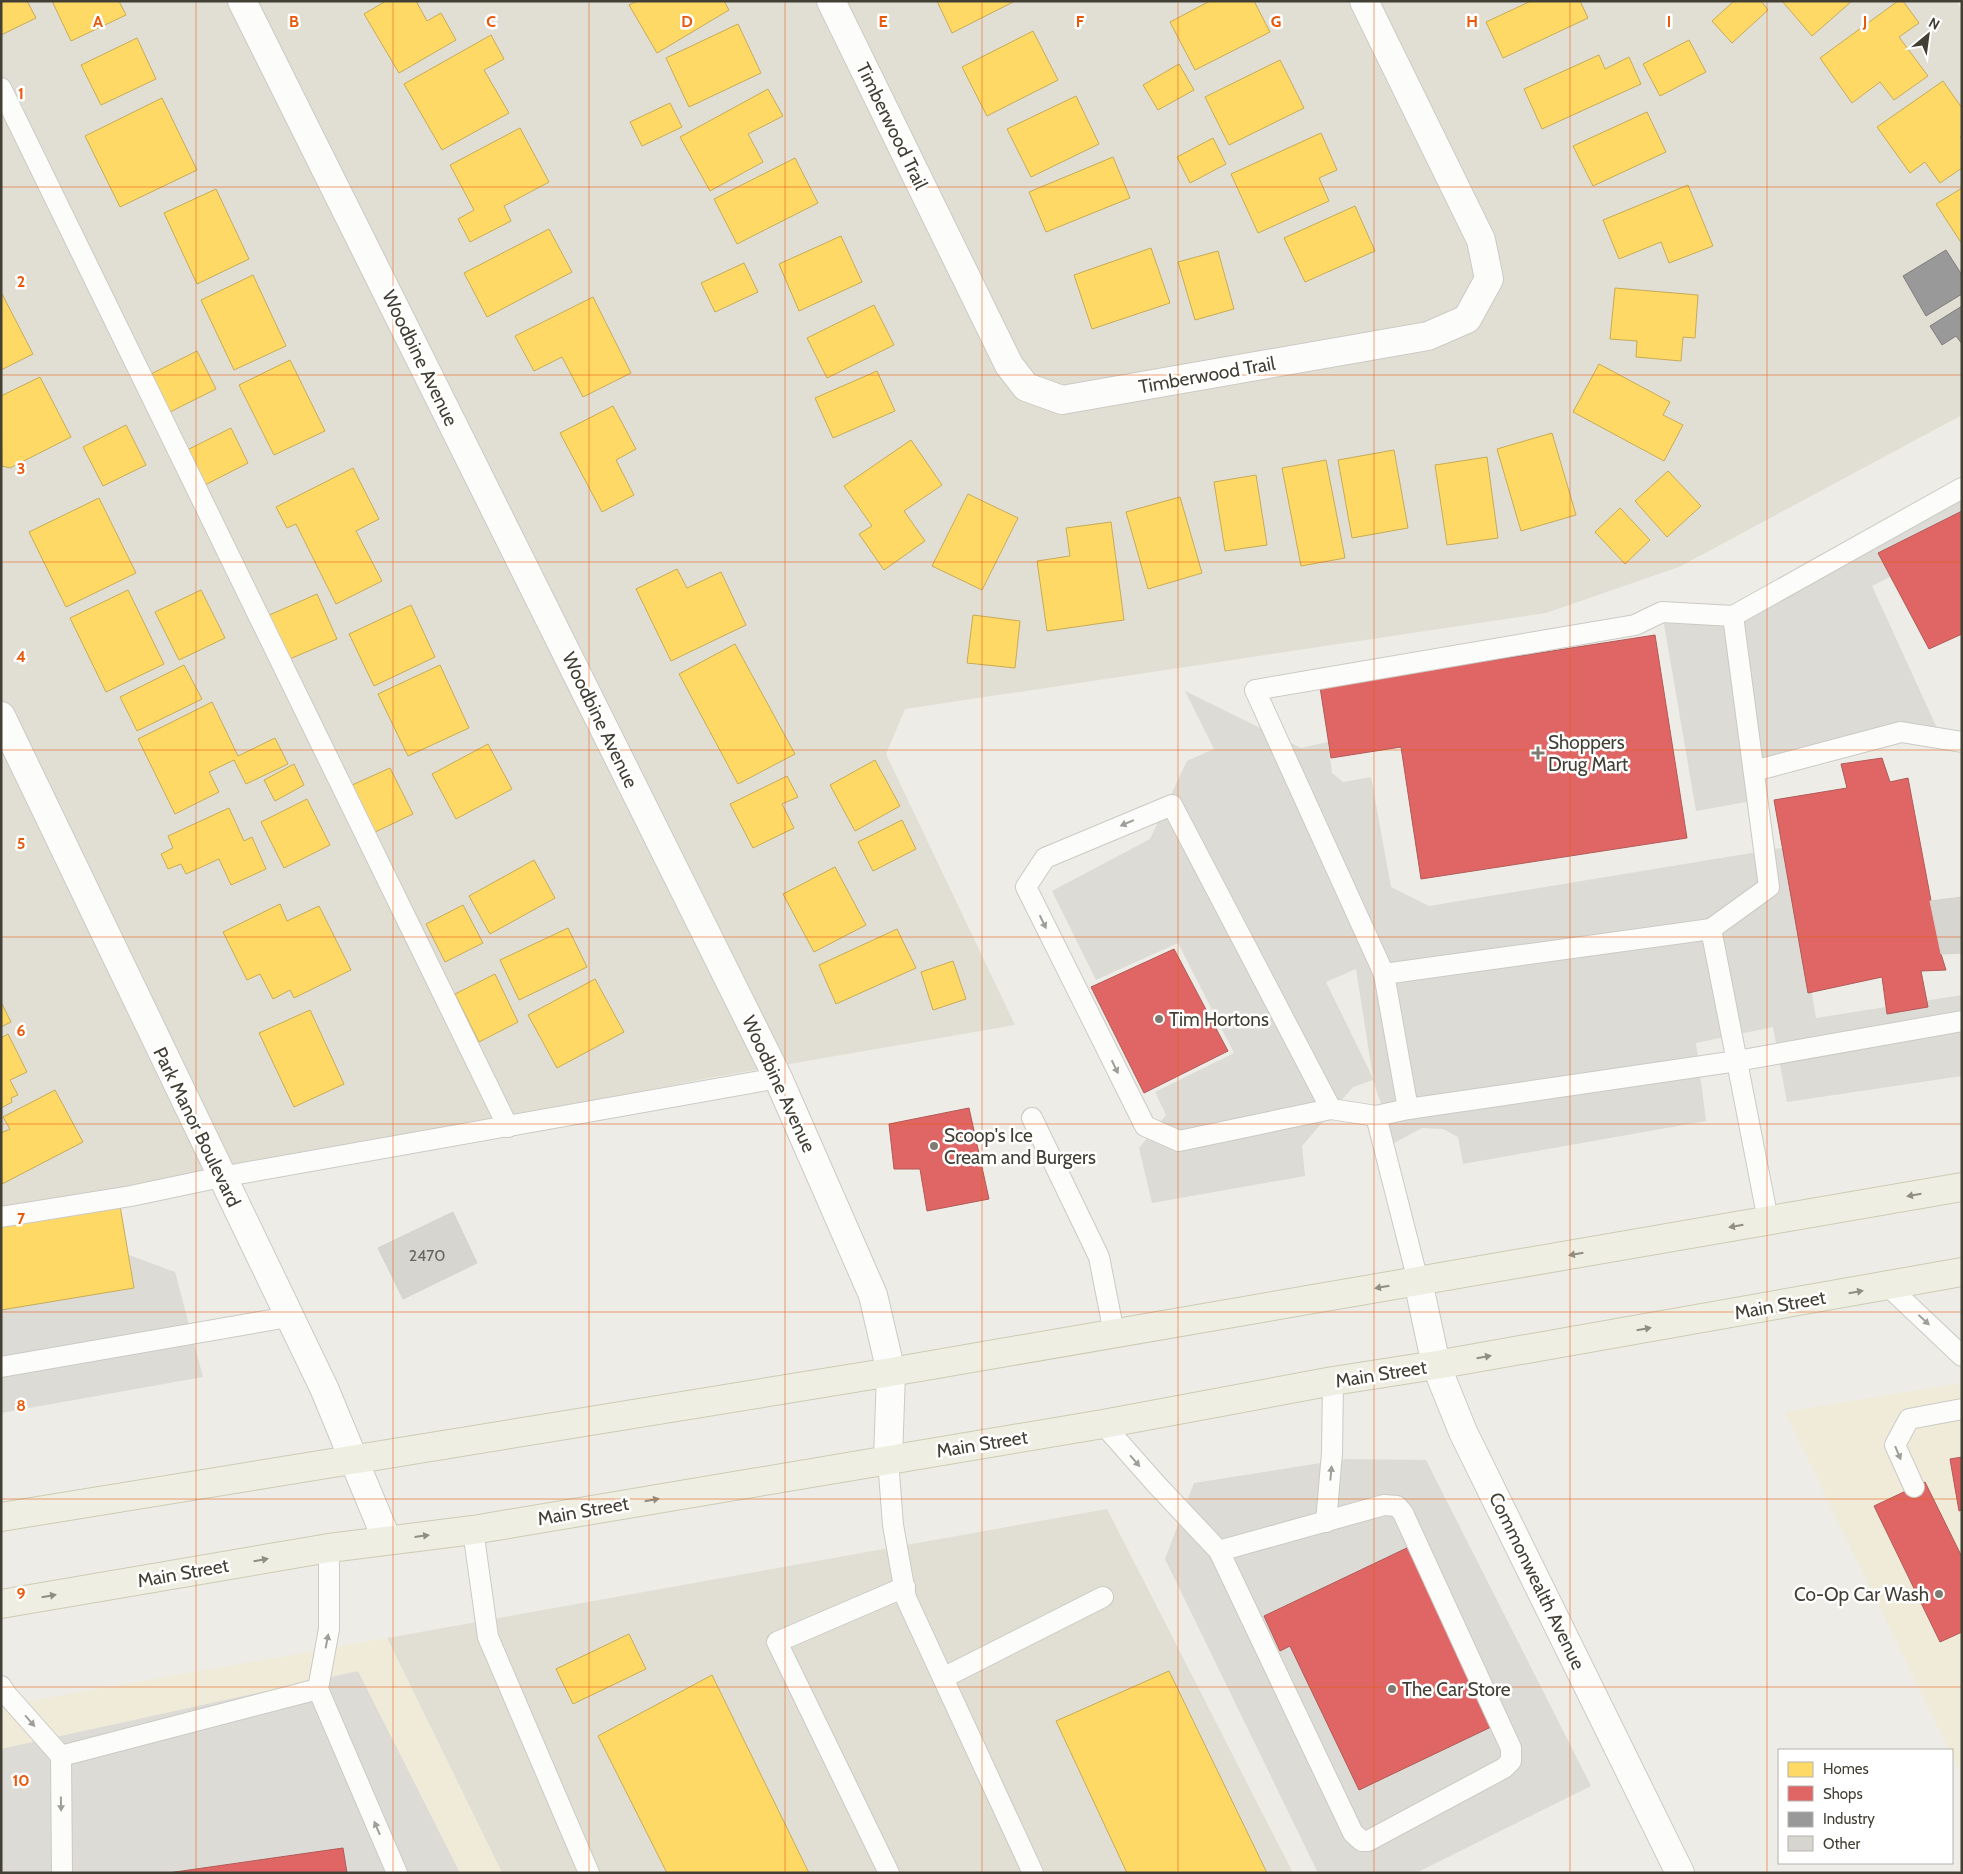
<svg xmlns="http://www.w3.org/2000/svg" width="1963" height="1874" font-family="Cabin,sans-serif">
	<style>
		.residential { fill: #e1dfd4 }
		.commercial { fill: #f0ebd9 }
		.parking { fill: #dcdbd6; fill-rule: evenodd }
		.homes { fill: #ffd966; stroke: #c6ab57 }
		.shops { fill: #e06666; stroke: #b15a57 }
		.industry { fill: #999; stroke: #7f7e7b }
		.building { fill: #d7d5cf; stroke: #d5d3cc }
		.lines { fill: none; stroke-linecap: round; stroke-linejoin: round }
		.lane-casing { stroke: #cbcac4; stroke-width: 22 }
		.street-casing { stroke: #cbcac4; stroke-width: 30 }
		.primary-casing { stroke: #cecbb4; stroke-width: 30 }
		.lane { stroke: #fcfcfb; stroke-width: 20 }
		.street { stroke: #fcfcfb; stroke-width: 28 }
		.primary { stroke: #efeee3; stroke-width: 28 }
		.oneway { fill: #9f9e98 }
		.oneway2 { fill: #908e83 }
		.grid { fill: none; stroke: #e8590c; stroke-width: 1; stroke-opacity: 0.55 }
		.poi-dot { fill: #7e7c72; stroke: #fff; stroke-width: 2 }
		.labels { text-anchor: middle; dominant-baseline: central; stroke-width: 5; stroke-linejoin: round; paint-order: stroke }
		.number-label { font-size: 16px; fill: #68655c }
		.street-label { font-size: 19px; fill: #423f34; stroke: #fff }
		.poi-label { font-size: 19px; fill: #423f34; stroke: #fff; text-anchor: start }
		.grid-label { font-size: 16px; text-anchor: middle; font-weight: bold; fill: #e8590c; stroke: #fff; stroke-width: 5; stroke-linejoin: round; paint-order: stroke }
	</style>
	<rect width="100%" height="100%" fill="#edece6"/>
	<g class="residential">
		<path d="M1,1H1956L1962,9V415L1679,567L1546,613L905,709L886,754L1015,1025L709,1078L1,1218Z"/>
		<path d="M1107,1509L1293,1873H502L387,1638Z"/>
	</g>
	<g class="commercial">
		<path d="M1962,1383V1776L1952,1756V1750H1949L1785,1412Z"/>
		<path d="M387,1638L502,1873H1V1706Z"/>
	</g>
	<g class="parking">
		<path d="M1962,488V541L1872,586L1942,739L1901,732L1754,771L1758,800L1696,811L1662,612L1733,616Z"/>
		<path d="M1185,691L1301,748L1328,742L1332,773L1343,782L1371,777L1391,887L1429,906L1788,847L1816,1018L1962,995V1076L1787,1102L1773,1027L1696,1043L1706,1121L1463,1164L1458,1137L1443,1129L1422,1128L1394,1143L1373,1080L1353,1087L1302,1146L1305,1176L1152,1203L1139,1148L1166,1115L1155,1092L1234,1053L1178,943L1096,980L1052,891L1150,839L1187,761L1214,749ZM1356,969L1373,1078L1326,982Z"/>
		<path d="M129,1255L175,1272L203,1377L1,1413V1310L134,1288Z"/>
		<path d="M1346,1459L1426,1460L1591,1786L1416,1873H1318L1165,1559L1194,1483Z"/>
		<path d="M358,1671L460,1873H347L343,1848L168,1873H1V1749Z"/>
	</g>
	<g class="homes">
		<path d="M1,1H27L36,18L1,35Z"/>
		<path d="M52,1H119L126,15L71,41Z"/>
		<path d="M386,1H416L427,21L441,13L456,40L399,73L364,14Z"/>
		<path d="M637,1H724L729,10L657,53L629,5Z"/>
		<path d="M937,1H1015L952,33Z"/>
		<path d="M1210,1H1254L1270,32L1195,70L1170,22Z"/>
		<path d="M1531,1H1580L1588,18L1503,58L1486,22Z"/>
		<path d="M1734,1H1761L1768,10L1732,43L1712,21Z"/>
		<path d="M1782,1H1852L1812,36Z"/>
		<path d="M1898,1H1903L1919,23L1899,37L1928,76L1894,100L1880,82L1852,103L1820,58Z"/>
		<path d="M738,24L761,73L689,107L666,58Z"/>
		<path d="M1033,31L1058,80L987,116L962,67Z"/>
		<path d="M491,35L504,59L484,70L509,113L442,150L404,84Z"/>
		<path d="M137,38L156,79L101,105L81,65Z"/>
		<path d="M1689,40L1706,72L1660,96L1643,64Z"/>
		<path d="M1599,55L1605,69L1629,57L1641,84L1542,129L1524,89Z"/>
		<path d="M1280,60L1304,108L1229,145L1205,97Z"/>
		<path d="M1179,64L1194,90L1158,110L1143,85Z"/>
		<path d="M1943,81L1962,108V136L1960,137L1962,139V168L1940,183L1925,162L1910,173L1877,127Z"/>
		<path d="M768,89L783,116L748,134L763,162L710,191L680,137Z"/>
		<path d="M1076,96L1099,144L1031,177L1007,129Z"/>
		<path d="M162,98L197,170L120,207L85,136Z"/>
		<path d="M670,103L682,127L642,146L630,122Z"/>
		<path d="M1647,112L1666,152L1593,186L1573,146Z"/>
		<path d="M520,128L549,182L504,206L511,221L470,242L458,219L474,210L450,165Z"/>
		<path d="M1321,133L1337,170L1319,178L1329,201L1258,233L1231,174Z"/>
		<path d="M1213,138L1226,164L1190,183L1177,157Z"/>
		<path d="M1113,157L1130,198L1046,232L1029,192Z"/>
		<path d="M795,158L818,203L737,244L714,199Z"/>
		<path d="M1688,185L1713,246L1669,263L1661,242L1619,259L1603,220Z"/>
		<path d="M1962,188V244L1936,204Z"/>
		<path d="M216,189L249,259L197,284L164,213Z"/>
		<path d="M1355,206L1375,251L1305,282L1284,238Z"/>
		<path d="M549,229L572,272L487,317L464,273Z"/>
		<path d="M841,236L862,282L799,311L779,264Z"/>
		<path d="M1151,248L1170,303L1092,329L1074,275Z"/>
		<path d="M1218,251L1234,309L1195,320L1178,262Z"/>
		<path d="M744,263L758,292L715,312L701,283Z"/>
		<path d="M253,275L286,346L234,370L201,300Z"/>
		<path d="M1615,288L1698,295L1695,338L1683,337L1681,361L1636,357L1637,341L1610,339Z"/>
		<path d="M1,292L33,354L1,370Z"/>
		<path d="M593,297L631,373L583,397L562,357L534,371L515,336Z"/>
		<path d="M874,305L894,345L827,378L807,338Z"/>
		<path d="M197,351L216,389L170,412L151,374Z"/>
		<path d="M290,360L325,431L274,455L239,385Z"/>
		<path d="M1599,364L1670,402L1663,415L1683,425L1664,461L1573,412Z"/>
		<path d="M877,371L895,411L833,438L815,398Z"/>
		<path d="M40,377L71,437L10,468L2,466L1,396Z"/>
		<path d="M613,406L636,449L616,460L634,495L602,512L560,433Z"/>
		<path d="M126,425L146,465L103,486L83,447Z"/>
		<path d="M231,428L248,463L205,485L187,450Z"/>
		<path d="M1552,433L1576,515L1521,531L1497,449Z"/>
		<path d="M911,440L942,485L904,511L925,541L884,570L859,534L872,526L844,486Z"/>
		<path d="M1394,450L1408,528L1352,538L1338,460Z"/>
		<path d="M1487,457L1498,538L1447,545L1435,465Z"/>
		<path d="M1326,460L1345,558L1301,566L1282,468Z"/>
		<path d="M353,468L379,519L356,531L382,581L336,604L296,524L287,528L276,507Z"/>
		<path d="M1668,471L1701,506L1667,537L1635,501Z"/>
		<path d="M1256,475L1267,545L1225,551L1214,482Z"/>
		<path d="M968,494L1018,518L982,590L932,566Z"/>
		<path d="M1180,497L1202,573L1148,589L1126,512Z"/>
		<path d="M99,498L136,573L66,607L29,532Z"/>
		<path d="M1620,508L1650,540L1625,564L1595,532Z"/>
		<path d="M1111,522L1124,620L1047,631L1037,561L1070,556L1066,528Z"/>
		<path d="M677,569L687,588L721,572L746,625L671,661L636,589Z"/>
		<path d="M128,590L164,664L106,692L70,618Z"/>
		<path d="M201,590L225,638L179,660L155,612Z"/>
		<path d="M317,594L337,639L285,661L265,617Z"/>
		<path d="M411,605L435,657L374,686L349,634Z"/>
		<path d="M973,615L1020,621L1015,668L967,663Z"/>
		<path d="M735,644L795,754L738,784L679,674Z"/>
		<path d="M184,665L202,699L137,731L120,697Z"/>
		<path d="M440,665L469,728L408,756L378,694Z"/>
		<path d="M212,702L238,756L275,738L288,764L246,784L234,760L209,772L219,792L175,814L138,739Z"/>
		<path d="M488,744L512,789L456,819L432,774Z"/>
		<path d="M875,760L900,806L855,831L830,785Z"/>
		<path d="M294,764L304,785L275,801L264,780Z"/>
		<path d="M390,768L413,814L375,832L352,785Z"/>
		<path d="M787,776L798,797L782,804L794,828L753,848L730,804Z"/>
		<path d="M307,799L330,845L284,868L261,822Z"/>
		<path d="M229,808L244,841L252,837L266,869L231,885L219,859L186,874L181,864L168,869L161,854L173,848L168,836Z"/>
		<path d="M902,820L916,849L873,871L858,842Z"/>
		<path d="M534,860L555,898L490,934L469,896Z"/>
		<path d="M835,867L866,925L814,952L783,894Z"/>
		<path d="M280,904L287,921L319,906L351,970L294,998L290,990L273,999L260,974L247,980L223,932Z"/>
		<path d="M463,905L483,943L445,962L426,924Z"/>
		<path d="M568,928L587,967L519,1000L500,960Z"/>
		<path d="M897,929L916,968L836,1004L819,965Z"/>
		<path d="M953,961L966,999L933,1010L921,972Z"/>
		<path d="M495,974L518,1022L479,1042L455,994Z"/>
		<path d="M595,979L624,1032L557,1068L528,1015Z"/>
		<path d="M1,1002L11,1022L1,1027Z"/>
		<path d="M310,1010L344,1084L294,1107L259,1033Z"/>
		<path d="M8,1034L27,1072L10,1080L18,1095L11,1098L12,1102L1,1108V1038Z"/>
		<path d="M55,1090L83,1142L2,1184L1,1133L10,1129L3,1117Z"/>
		<path d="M119,1200L134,1288L1,1310V1220Z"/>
		<path d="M629,1634L646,1669L573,1704L556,1669Z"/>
		<path d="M1169,1671L1267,1873H1127L1056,1721Z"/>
		<path d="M712,1675L809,1873H667L598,1736Z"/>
	</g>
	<g class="shops">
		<path d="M1962,511V634L1929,649L1878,553Z"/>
		<path d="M1655,635L1687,838L1421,879L1401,747L1331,758L1320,687Z"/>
		<path d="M1882,758L1890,782L1908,778L1941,954L1946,970L1921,971L1928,1007L1887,1014L1882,977L1808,993L1774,800L1847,788L1841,764Z"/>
		<path d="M1174,949L1228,1051L1144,1093L1091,987Z"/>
		<path d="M969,1108L989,1199L927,1211L920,1169H894L889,1124Z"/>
		<path d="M1962,1457V1510L1959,1511L1950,1459Z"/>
		<path d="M1925,1482L1962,1557V1632L1940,1642L1874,1506Z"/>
		<path d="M1411,1546L1491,1727L1359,1790L1290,1646L1280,1651L1264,1616Z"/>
		<path d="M343,1848L347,1873H168Z"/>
	</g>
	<g class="industry">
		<path d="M1946,250L1962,275V294L1926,316L1903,276Z"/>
		<path d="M1962,306V344L1956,336L1942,345L1930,326Z"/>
	</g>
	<g class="building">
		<path d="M1962,897V953L1941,954L1930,901Z"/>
		<path d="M453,1212L477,1263L403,1299L378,1248Z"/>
	</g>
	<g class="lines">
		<defs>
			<g id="lane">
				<path d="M1,88L508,1127"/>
				<path d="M1754,771L1901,732L1962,742"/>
				<path d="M1711,929L1769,887L1733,616L1962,488"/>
				<path d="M1384,974L1255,690L1635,625L1662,612L1733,616"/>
				<path d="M1331,1109L1172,805L1045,858L1026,887L1145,1126L1179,1141L1331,1109L1376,1116"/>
				<path d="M1408,1109L1737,1061L1962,1021"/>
				<path d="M1032,1118L1099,1257L1114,1333"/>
				<path d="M1,1217L131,1196L221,1177L778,1078"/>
				<path d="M1418,1281L1376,1116L1408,1109L1384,974L1711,929L1768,1220"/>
				<path d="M1888,1286L1962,1356"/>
				<path d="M1,1367L288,1317"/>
				<path d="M1103,1424L1156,1484L1219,1551L1353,1833L1362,1841H1368L1504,1768L1511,1761V1748L1403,1513L1397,1506L1384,1505L1219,1551"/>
				<path d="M888,1460L893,1525L906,1598L1033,1873"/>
				<path d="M1914,1487L1895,1445L1909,1419L1962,1409"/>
				<path d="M1326,1522L1332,1453L1333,1381"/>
				<path d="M473,1530L488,1637L589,1873"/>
				<path d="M329,1548V1629L318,1689L397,1873"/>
				<path d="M943,1678L1103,1597"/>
				<path d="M1,1686L7,1695L61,1756L62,1873"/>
				<path d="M61,1756L318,1689"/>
				<path d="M889,1873L777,1642L905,1587"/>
			</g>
			<g id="street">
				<path d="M242,1L778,1078L873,1295L891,1372L888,1460"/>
				<path d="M831,1L1009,365L1026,387L1062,400L1428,336L1467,319L1489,279L1481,240L1364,1"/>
				<path d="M1,716L324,1388L387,1540"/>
				<path d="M1418,1281L1436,1365L1463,1432L1680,1873"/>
			</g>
			<g id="primary">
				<path d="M1,1517L891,1372L1962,1187"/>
				<path d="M1,1604L329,1548L473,1530L1103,1424L1333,1381L1436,1365L1962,1272"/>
			</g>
		</defs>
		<use href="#lane" class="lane-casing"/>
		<use href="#street" class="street-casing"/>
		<use href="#primary" class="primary-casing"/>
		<use href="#lane" class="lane"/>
		<use href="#street" class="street"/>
		<use href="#primary" class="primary"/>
	</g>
	<defs><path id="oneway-solid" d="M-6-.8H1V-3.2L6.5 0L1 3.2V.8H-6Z" transform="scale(1.25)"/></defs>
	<g class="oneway">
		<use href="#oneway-solid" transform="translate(1127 823) rotate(157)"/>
		<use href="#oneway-solid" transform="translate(1043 922) rotate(64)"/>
		<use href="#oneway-solid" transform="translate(1115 1067) rotate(64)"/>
		<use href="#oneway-solid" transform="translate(1924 1320) rotate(43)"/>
		<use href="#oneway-solid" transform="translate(1898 1453) rotate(67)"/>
		<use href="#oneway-solid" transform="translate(1135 1461) rotate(49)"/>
		<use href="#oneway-solid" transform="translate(1331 1473) rotate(-85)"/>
		<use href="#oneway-solid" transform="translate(327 1641) rotate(-79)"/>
		<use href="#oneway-solid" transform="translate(30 1721) rotate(49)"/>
		<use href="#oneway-solid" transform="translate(61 1804) rotate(89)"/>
		<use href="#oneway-solid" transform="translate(377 1828) rotate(-113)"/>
	</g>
	<g class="oneway2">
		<use href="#oneway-solid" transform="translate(1914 1195) rotate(170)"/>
		<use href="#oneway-solid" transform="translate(1736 1226) rotate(170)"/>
		<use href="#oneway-solid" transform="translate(1576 1254) rotate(170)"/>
		<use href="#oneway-solid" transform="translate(1382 1287) rotate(170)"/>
		<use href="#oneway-solid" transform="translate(1856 1292) rotate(-10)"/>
		<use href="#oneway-solid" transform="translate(1644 1329) rotate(-10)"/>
		<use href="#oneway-solid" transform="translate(1484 1357) rotate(-10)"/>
		<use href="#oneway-solid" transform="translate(652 1500) rotate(-10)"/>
		<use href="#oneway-solid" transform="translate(422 1536) rotate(-7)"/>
		<use href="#oneway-solid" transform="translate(261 1560) rotate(-10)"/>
		<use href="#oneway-solid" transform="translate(49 1596) rotate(-10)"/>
	</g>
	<path class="grid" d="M196,1V1873M393,1V1873M589,1V1873M785,1V1873M982,1V1873M1178,1V1873M1374,1V1873M1570,1V1873M1767,1V1873M1,187H1962M1,375H1962M1,562H1962M1,750H1962M1,937H1962M1,1124H1962M1,1312H1962M1,1499H1962M1,1687H1962"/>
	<g class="poi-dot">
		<path d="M1535.5 745.5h5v5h5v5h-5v5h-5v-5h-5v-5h5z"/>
		<circle cx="1159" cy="1019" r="5"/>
		<circle cx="934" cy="1146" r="5"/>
		<circle cx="1939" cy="1594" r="5"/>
		<circle cx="1392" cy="1689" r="5"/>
	</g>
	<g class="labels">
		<g class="number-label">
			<text x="427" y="1255">2470</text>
		</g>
		<g class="street-label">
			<text transform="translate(892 126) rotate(64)">Timberwood Trail</text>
			<text transform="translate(420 358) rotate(64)">Woodbine Avenue</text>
			<text transform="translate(1207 375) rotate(-10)">Timberwood Trail</text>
			<text transform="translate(600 720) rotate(64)">Woodbine Avenue</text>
			<text transform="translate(779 1084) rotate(65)">Woodbine Avenue</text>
			<text transform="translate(197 1127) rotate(64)">Park Manor Boulevard</text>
			<text transform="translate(1780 1305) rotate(-10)">Main Street</text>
			<text transform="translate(1381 1374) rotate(-9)">Main Street</text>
			<text transform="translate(982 1444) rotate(-9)">Main Street</text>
			<text transform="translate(583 1511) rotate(-10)">Main Street</text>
			<text transform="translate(183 1573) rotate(-10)">Main Street</text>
			<text transform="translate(1537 1581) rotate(64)">Commonwealth Avenue</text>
		</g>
		<g class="poi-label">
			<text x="1548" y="742">Shoppers<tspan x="1548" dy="22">Drug Mart</tspan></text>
			<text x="1169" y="1019">Tim Hortons</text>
			<text x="944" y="1135">Scoop's Ice<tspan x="944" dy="22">Cream and Burgers</tspan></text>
			<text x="1929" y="1594" text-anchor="end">Co-Op Car Wash</text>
			<text x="1402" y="1689">The Car Store</text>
		</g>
	</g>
	<g class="grid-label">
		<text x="98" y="27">A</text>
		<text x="294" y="27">B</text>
		<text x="491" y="27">C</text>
		<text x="687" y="27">D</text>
		<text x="883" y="27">E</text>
		<text x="1080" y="27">F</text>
		<text x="1276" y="27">G</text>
		<text x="1472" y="27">H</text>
		<text x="1669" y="27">I</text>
		<text x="1865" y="27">J</text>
		<text x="21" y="99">1</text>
		<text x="21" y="287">2</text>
		<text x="21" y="474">3</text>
		<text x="21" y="662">4</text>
		<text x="21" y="849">5</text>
		<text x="21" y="1036">6</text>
		<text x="21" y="1224">7</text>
		<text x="21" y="1411">8</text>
		<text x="21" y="1599">9</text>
		<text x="21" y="1786">10</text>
	</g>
	<rect width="1963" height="1874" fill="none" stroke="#423f34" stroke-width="5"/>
	<rect x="1778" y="1749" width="175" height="115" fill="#ffffff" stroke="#b3b2ae"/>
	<rect x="1788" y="1762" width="25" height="15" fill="#ffd966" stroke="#b3b2ae"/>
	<text x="1823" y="1774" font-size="15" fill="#423f34">Homes</text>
	<rect x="1788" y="1786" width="25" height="15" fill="#e06666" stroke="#b3b2ae"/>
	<text x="1823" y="1799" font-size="15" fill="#423f34">Shops</text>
	<rect x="1788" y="1812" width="25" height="15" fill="#999999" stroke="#b3b2ae"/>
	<text x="1823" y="1824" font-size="15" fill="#423f34">Industry</text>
	<rect x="1788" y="1836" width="25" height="15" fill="#d7d5cf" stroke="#b3b2ae"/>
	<text x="1823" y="1849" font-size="15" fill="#423f34">Other</text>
	<g transform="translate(1928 35) rotate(29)" stroke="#ffffff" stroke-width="4" paint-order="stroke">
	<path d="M0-4L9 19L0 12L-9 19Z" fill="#423f34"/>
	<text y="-8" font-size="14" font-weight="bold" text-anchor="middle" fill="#423f34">N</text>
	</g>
</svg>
